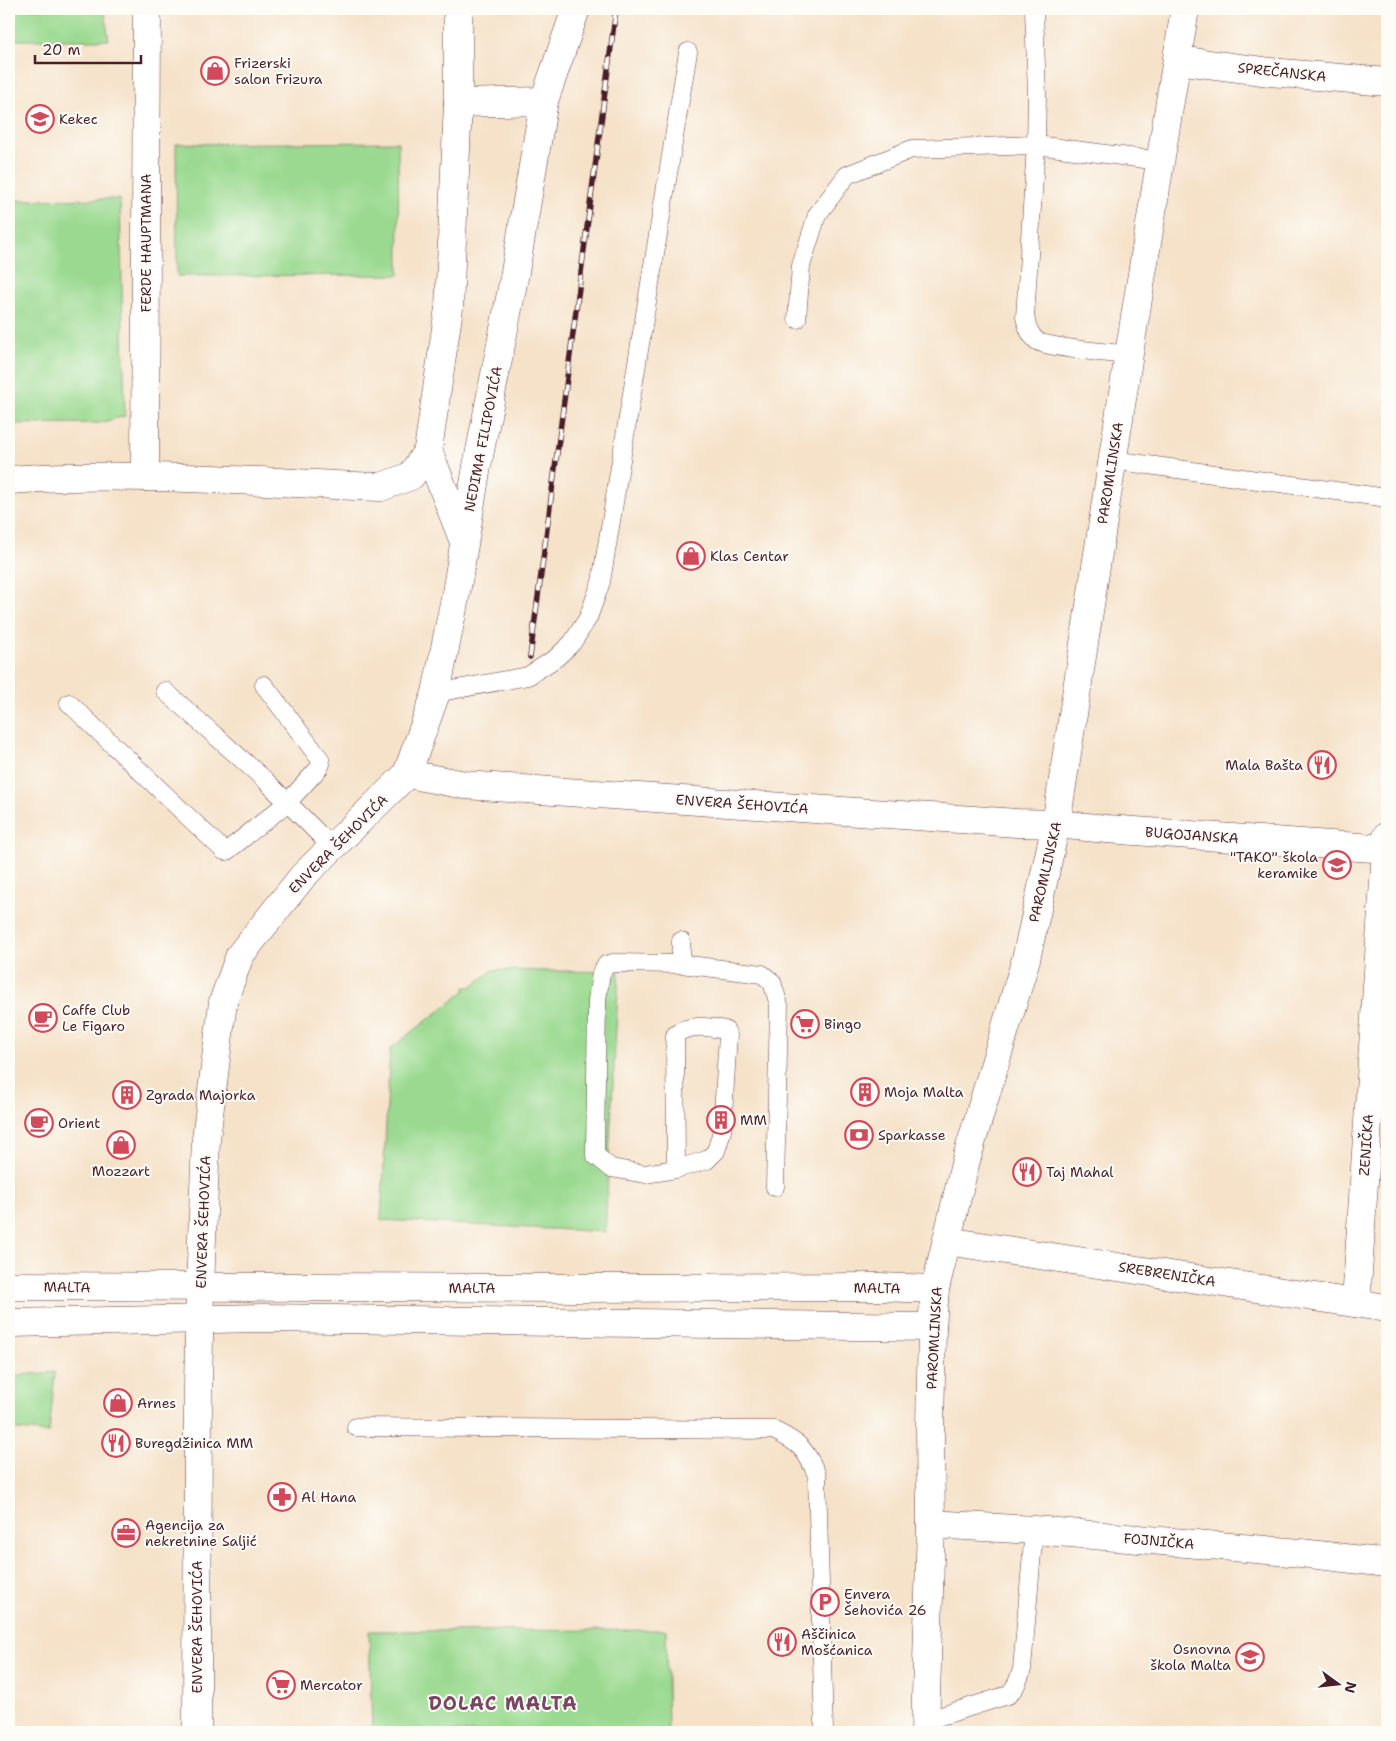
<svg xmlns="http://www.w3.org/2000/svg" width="1396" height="1741" font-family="'Shantell Sans',sans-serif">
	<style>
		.green { fill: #9ad98f; stroke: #727c5d }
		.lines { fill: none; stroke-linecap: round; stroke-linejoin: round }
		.lane-casing { stroke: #643c43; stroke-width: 19 }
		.street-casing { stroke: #643c43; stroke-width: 29 }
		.lane { stroke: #fff; stroke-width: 18 }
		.street { stroke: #fff; stroke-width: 28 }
		.rail-casing { stroke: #4a1f2b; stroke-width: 5.5 }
		.rail { stroke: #fdfcf7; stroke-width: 4; stroke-dasharray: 11; stroke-linecap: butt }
		.labels { text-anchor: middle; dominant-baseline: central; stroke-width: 4; stroke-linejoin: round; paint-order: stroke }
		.poi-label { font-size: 14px; fill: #4a1f2b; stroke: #fdfcf7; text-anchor: start }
		.street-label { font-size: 14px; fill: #4a1f2b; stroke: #fdfcf7 }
		.district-label { font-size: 19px; font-weight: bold; letter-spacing: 1px; fill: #784863; stroke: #fdfcf7 }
	</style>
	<rect width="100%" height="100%" fill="#fdfcf7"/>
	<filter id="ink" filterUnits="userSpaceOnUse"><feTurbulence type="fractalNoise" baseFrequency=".02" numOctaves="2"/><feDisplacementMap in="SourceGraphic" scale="10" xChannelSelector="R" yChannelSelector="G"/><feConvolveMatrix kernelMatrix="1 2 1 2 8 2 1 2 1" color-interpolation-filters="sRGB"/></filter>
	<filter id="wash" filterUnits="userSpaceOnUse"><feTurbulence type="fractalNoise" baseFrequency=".0096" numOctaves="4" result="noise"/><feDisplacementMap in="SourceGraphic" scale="20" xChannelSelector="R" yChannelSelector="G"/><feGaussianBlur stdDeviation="1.12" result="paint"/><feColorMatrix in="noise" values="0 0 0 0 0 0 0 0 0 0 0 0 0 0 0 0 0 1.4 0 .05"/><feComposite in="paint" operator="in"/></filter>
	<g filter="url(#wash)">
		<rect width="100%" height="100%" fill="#f5e2c9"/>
		<g class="green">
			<path d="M12,9H104L109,40H14Z"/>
			<path d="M398,142L399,275L177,276L176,144Z"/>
			<path d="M120,199L125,416L99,423L9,424V200Z"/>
			<path d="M493,970L619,972L605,1232L381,1220L390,1049L465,991V987H471Z"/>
			<path d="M55,1372L49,1433L9,1429V1376Z"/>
			<path d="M666,1630L668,1732H372L369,1631Z"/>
		</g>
	</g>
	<g filter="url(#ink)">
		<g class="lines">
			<defs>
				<g id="lane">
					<path d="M1034,9L1037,96L1036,145L1025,317C1027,326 1029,334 1037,341C1044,347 1115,354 1129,354"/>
					<path d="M797,319L801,266L817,215L847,175L912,149L1036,145L1160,161"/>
					<path d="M1112,460L1387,498"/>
					<path d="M165,691L265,780L332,847"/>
					<path d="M436,693L528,676L556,658L572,643L588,618L601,582L688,52"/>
					<path d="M69,703L224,851H227L287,803L319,768L321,764L320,759L264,685"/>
					<path d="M681,964V941"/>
					<path d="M676,1169L675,1035C688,1023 709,1027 725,1030L728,1035L722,1131L716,1151L707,1160L676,1169L645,1174L611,1168L595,1155L597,1000L601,973L606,965L613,963L681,964L762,974L772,982L779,1005L775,1187"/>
					<path d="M356,1427L773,1430C800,1443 805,1448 817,1475L824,1732"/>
					<path d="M925,1721L1008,1695C1016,1688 1019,1679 1022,1669L1034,1530"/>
				</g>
				<g id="street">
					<path d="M1177,60L1270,72L1387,82"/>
					<path d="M458,103V9"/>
					<path d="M428,450L464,542"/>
					<path d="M145,477L147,9"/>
					<path d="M9,480C132,471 257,482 381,487L411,476L428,450L449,308L458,103L544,101"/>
					<path d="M407,774L436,693L456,593L477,466L514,278L544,101L576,9"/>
					<path d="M947,1241L1387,1308"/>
					<path d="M9,1286L581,1288L879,1287L935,1289"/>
					<path d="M1356,1303L1387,836"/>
					<path d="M9,1323L262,1318L932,1327"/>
					<path d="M931,1524L1034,1530L1301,1553L1387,1563"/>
					<path d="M197,1732L198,1388L200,1288L206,1139L223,1002L240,955L303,876L407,774L465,785L1017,823L1056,824L1107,829L1387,849"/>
					<path d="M925,1732L931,1524L930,1426L932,1327L935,1289L965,1164L1026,959L1056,824L1129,354L1185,9"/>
				</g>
			</defs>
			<use href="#lane" class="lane-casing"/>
			<use href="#street" class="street-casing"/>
			<use href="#lane" class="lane"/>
			<use href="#street" class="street"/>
			<defs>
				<path id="rail" d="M530,657L616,9"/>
			</defs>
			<use href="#rail" class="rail-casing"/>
			<use href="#rail" class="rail"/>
		</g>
	</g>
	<defs>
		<symbol id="shop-ring" viewBox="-11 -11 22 22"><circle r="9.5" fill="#fdfcf7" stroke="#d1495b" stroke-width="1.5"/><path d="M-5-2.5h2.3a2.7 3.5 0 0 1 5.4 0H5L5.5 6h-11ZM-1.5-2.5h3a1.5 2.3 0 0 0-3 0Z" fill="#d1495b"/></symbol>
		<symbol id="school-ring" viewBox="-11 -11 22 22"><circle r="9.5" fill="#fdfcf7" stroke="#d1495b" stroke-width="1.5"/><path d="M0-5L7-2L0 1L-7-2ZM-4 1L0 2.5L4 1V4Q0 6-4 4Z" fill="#d1495b"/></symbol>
		<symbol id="restaurant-ring" viewBox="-11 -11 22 22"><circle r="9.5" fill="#fdfcf7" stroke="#d1495b" stroke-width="1.5"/><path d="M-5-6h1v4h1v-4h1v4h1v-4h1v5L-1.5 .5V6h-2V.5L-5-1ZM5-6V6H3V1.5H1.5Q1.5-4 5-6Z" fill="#d1495b"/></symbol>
		<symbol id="cafe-ring" viewBox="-11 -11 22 22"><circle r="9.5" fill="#fdfcf7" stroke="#d1495b" stroke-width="1.5"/><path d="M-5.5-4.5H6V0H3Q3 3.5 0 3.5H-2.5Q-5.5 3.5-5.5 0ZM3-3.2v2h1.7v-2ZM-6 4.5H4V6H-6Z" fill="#d1495b"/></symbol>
		<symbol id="supermarket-ring" viewBox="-11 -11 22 22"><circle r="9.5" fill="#fdfcf7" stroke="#d1495b" stroke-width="1.5"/><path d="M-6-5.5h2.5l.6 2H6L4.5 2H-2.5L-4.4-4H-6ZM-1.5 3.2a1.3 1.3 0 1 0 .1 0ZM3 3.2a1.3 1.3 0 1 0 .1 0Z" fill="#d1495b"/></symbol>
		<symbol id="building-ring" viewBox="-11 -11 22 22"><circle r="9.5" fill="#fdfcf7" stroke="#d1495b" stroke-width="1.5"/><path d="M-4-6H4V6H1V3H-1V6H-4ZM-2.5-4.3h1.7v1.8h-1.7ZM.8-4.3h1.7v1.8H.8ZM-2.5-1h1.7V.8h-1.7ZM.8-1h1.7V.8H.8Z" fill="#d1495b"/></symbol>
		<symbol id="bank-ring" viewBox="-11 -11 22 22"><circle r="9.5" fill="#fdfcf7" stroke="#d1495b" stroke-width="1.5"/><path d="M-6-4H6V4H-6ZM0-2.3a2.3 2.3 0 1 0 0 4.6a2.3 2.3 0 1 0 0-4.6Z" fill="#d1495b"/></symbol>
		<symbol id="pharmacy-ring" viewBox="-11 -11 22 22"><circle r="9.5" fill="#fdfcf7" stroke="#d1495b" stroke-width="1.5"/><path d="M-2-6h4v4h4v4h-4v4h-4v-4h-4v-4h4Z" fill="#d1495b"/></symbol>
		<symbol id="office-ring" viewBox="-11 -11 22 22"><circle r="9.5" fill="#fdfcf7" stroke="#d1495b" stroke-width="1.5"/><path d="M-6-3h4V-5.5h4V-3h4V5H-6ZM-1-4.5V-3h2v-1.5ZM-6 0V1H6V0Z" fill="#d1495b"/></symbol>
		<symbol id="parking-ring" viewBox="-11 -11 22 22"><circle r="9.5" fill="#fdfcf7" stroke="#d1495b" stroke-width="1.5"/><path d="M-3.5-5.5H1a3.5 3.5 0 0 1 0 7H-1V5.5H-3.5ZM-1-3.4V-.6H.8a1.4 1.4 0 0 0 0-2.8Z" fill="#d1495b"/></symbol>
	</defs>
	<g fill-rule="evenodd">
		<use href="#shop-ring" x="199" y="55" width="32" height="32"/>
		<use href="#school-ring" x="24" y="103" width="32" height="32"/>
		<use href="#shop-ring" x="675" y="540" width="32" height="32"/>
		<use href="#restaurant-ring" x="1306" y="749" width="32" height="32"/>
		<use href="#school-ring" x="1321" y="849" width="32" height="32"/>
		<use href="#cafe-ring" x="27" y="1002" width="32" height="32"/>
		<use href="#supermarket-ring" x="789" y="1008" width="32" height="32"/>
		<use href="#building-ring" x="849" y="1076" width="32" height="32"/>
		<use href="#building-ring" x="111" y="1079" width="32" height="32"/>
		<use href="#building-ring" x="705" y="1104" width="32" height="32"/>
		<use href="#cafe-ring" x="23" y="1107" width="32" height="32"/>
		<use href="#bank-ring" x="843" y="1119" width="32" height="32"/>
		<use href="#shop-ring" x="105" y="1129" width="32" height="32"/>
		<use href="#restaurant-ring" x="1011" y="1156" width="32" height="32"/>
		<use href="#shop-ring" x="102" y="1387" width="32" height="32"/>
		<use href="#restaurant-ring" x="100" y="1427" width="32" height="32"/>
		<use href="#pharmacy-ring" x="266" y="1481" width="32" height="32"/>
		<use href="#office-ring" x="110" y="1517" width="32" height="32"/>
		<use href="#parking-ring" x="809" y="1586" width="32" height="32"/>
		<use href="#restaurant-ring" x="766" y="1626" width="32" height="32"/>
		<use href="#school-ring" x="1234" y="1641" width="32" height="32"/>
		<use href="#supermarket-ring" x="265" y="1669" width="32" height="32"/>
	</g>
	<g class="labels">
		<g class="poi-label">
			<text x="234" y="63">Frizerski<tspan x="234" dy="16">salon Frizura</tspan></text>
			<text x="59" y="119">Kekec</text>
			<text x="710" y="556">Klas Centar</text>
			<text x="1303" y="765" text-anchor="end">Mala Bašta</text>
			<text x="1318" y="857" text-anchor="end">"TAKO" škola<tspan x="1318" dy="16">keramike</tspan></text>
			<text x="62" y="1010">Caffe Club<tspan x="62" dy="16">Le Figaro</tspan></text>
			<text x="824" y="1024">Bingo</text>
			<text x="884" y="1092">Moja Malta</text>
			<text x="146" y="1095">Zgrada Majorka</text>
			<text x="740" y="1120">MM</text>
			<text x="58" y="1123">Orient</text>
			<text x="878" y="1135">Sparkasse</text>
			<text x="121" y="1171" text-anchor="middle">Mozzart</text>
			<text x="1046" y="1172">Taj Mahal</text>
			<text x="137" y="1403">Arnes</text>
			<text x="135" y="1443">Buregdžinica MM</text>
			<text x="301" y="1497">Al Hana</text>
			<text x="145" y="1525">Agencija za<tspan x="145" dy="16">nekretnine Saljić</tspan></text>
			<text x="844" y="1594">Envera<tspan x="844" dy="16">Šehovića 26</tspan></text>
			<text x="801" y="1634">Aščinica<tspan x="801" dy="16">Mošćanica</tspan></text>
			<text x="1231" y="1649" text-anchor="end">Osnovna<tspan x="1231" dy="16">škola Malta</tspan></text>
			<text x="300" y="1685">Mercator</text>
		</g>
		<g class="street-label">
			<text transform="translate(1282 72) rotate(6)">SPREČANSKA</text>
			<text transform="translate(146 243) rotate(-90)">FERDE HAUPTMANA</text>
			<text transform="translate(483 439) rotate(-79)">NEDIMA FILIPOVIĆA</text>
			<text transform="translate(1110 473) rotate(-81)">PAROMLINSKA</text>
			<text transform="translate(742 804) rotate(4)">ENVERA ŠEHOVIĆA</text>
			<text transform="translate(1192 835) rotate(4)">BUGOJANSKA</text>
			<text transform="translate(338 844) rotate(-45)">ENVERA ŠEHOVIĆA</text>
			<text transform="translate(1045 872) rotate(-77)">PAROMLINSKA</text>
			<text transform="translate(1366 1145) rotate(-86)">ZENIČKA</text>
			<text transform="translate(203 1222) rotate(-88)">ENVERA ŠEHOVIĆA</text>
			<text transform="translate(1167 1274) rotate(9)">SREBRENIČKA</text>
			<text transform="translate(67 1287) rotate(1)">MALTA</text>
			<text x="472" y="1288">MALTA</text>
			<text transform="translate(877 1288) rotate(1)">MALTA</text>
			<text transform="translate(934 1338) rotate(-87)">PAROMLINSKA</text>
			<text transform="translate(1159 1541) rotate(5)">FOJNIČKA</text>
			<text transform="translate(197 1627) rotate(-90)">ENVERA ŠEHOVIĆA</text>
		</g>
		<g class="district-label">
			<text x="503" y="1703">DOLAC MALTA</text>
		</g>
	</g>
	<rect width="1396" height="1741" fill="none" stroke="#fdfcf7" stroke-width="30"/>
	<g transform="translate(1338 1684) rotate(105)" stroke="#fdfcf7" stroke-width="4" paint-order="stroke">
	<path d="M0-4L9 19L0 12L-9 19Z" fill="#4a1f2b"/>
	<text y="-8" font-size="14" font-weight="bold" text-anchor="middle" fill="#4a1f2b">N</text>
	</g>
	<path d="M35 55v8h106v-8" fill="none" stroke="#4a1f2b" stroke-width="2.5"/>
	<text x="42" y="55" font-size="15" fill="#4a1f2b" stroke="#fdfcf7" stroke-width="4" paint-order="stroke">20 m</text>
</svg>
